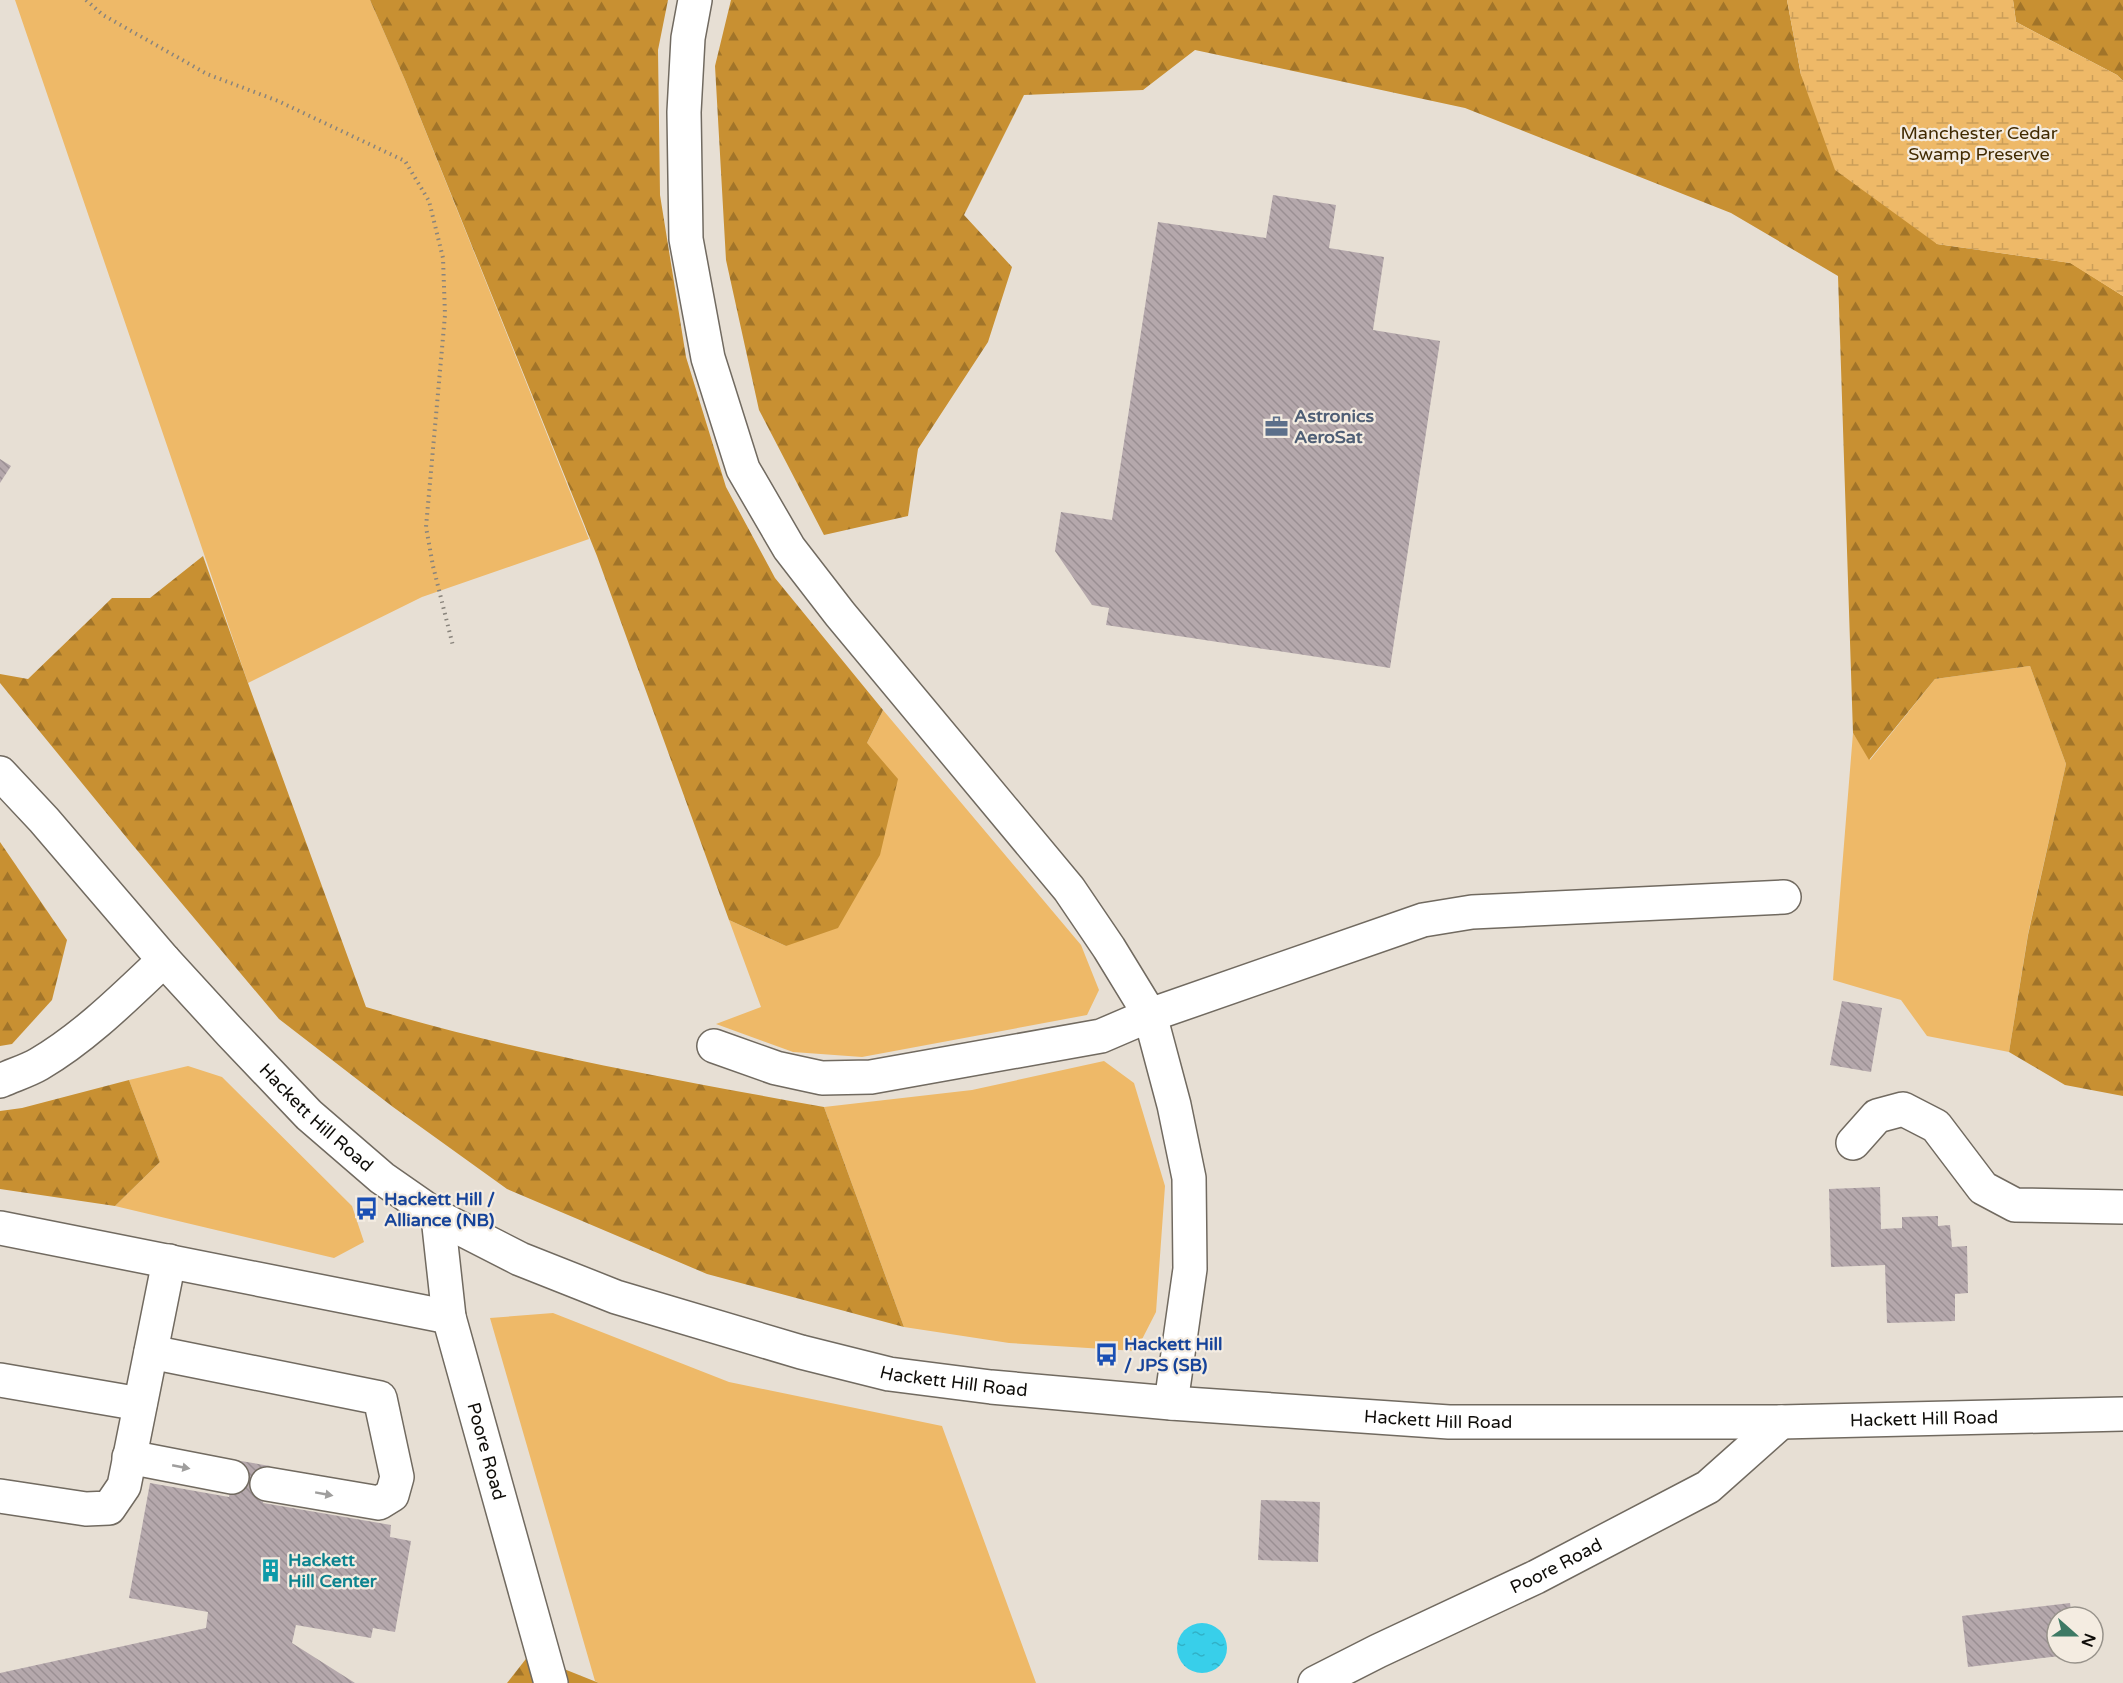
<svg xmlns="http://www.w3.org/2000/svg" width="2123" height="1683" font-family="'Varela Round',sans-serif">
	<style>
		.green { fill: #eeb968 }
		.forest { fill: url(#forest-firs) }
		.wetland { fill: url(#wetland-marsh) }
		.water { fill: url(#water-ripples) }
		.building { fill: url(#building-back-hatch) }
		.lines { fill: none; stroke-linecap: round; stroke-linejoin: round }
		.minor-casing { stroke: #716a60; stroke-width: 36 }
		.path { stroke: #89847c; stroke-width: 4; stroke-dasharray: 1.5 4.5; stroke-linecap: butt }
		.minor { stroke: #fff; stroke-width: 33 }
		.oneway { fill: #9f9e9d }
		.labels { text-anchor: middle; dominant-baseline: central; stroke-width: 4.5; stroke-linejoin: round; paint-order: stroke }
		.park-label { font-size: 18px; fill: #412a01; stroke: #f4ece1 }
		.service-label { font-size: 18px; font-weight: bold; fill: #4e5e75; stroke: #f4ece1; text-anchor: start }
		.street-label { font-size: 18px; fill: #0f0d09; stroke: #f4ece1 }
		.transit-label { font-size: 18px; font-weight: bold; fill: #164399; stroke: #f4ece1; text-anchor: start }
		.culture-label { font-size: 18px; font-weight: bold; fill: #0d838f; stroke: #f4ece1; text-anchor: start }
	</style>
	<defs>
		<pattern id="forest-firs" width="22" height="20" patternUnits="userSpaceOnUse" patternTransform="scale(1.5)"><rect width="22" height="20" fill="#c89032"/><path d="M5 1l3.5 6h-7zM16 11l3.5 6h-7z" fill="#a17429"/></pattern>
		<pattern id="wetland-marsh" width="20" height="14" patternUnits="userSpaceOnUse" patternTransform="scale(1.5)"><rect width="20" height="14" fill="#eeb968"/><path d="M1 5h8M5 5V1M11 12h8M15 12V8" fill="none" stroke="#cb9e59"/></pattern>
		<pattern id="water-ripples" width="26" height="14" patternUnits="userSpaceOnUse" patternTransform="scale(1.5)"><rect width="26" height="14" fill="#38cfea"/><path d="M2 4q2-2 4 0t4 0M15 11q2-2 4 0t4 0" fill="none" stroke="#30b1c7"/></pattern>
		<pattern id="building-back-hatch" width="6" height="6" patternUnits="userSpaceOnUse" patternTransform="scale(1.5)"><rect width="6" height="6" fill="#b5a8ac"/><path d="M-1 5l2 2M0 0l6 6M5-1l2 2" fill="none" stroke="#9a8f93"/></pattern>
	</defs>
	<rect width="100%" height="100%" fill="#e7dfd4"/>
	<g class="green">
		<path d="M15,0H370L405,80L589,539L422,597L248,683Z"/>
		<path d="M2030,666L2066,764L2028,934L2009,1052L1927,1036L1901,1000L1833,980L1853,733L1870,760L1935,679Z"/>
		<path d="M883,710L1081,945L1099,990L1087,1015L862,1057L793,1052L716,1024L761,1007L729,920L786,946L867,743Z"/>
		<path d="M1104,1061L1134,1083L1165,1186L1156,1312L1136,1351L1009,1343L904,1327L824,1107L972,1090Z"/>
		<path d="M188,1066L222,1077L352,1206L364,1242L334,1258L115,1206L160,1162L129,1080Z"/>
		<path d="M553,1313L729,1382L942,1426L1036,1683H599L595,1681L490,1318Z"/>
	</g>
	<g class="forest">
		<path d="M370,0H668L658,50L660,195L686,357L726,487L775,578L883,710L867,743L898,779L880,855L838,928L786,946L729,920L597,556L405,80Z"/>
		<path d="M731,0H1787L1801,75L1937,244L2071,263L2123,296V1096L2065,1085L2009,1052L2028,935L2066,764L2030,666L1935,679L1869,760L1853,733L1838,276L1731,213L1465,108L1195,50L1143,90L1024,95L964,215L1012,267L988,342L918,449L908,516L824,535L759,410L726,260L715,66Z"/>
		<path d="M2013,0H2123V81L2117,75L2016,22Z"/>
		<path d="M203,556L248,683L366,1007C516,1052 670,1079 824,1107L904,1327L707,1274L507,1189L393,1107L279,1019L131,843L0,683V674L28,679L112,598H150Z"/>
		<path d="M0,842L67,940L52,1000L12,1044L0,1046Z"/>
		<path d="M129,1080L160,1162L115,1206L0,1189V1111L22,1108Z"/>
		<path d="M529,1655L599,1683H507Z"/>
	</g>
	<path class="wetland" d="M1787,0H2013L2016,22L2117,75L2123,81V296L2070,263L1937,244L1835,170L1801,75Z"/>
	<circle class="water" cx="1202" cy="1648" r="25"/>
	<g class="building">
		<path d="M1273,195L1336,205L1329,248L1384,257L1373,330L1440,341L1390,668L1106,625L1109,608L1092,605L1055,551L1061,512L1112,520L1158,222L1266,238Z"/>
		<path d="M0,459L11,466L0,483Z"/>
		<path d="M1842,1001L1882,1008L1871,1072L1830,1065Z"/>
		<path d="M1880,1187L1881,1229L1902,1228V1217L1938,1216V1226L1950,1225L1952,1247L1967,1246L1968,1293L1955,1294V1321L1887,1323L1885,1265L1831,1267L1829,1189Z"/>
		<path d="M235,1460L270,1466L263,1503L391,1525L390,1537L411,1541L395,1632L373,1628L371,1638L296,1625L292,1643L355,1683H0V1673L206,1628L208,1612L129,1598L150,1483L229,1497Z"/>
		<path d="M1261,1500L1320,1502L1318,1562L1258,1560Z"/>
		<path d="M2070,1603L2072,1617H2057V1653L2077,1654L1968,1667L1962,1616Z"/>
	</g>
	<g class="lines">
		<defs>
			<g id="minor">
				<path d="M695,0L688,38L684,112L686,239L708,358L743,469L789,548L840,614L1069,889L1109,948L1150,1015L1174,1105L1189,1178L1190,1269L1171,1403"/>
				<path id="s1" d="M0,773L44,820L164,960L231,1033L309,1115L382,1178L438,1217L520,1259L616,1297L801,1352L889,1374L991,1387L1171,1403L1449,1422H1781L2123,1414"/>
				<path d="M714,1046L776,1068L822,1078L871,1077L1101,1036L1150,1015L1423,920L1472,912L1784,897"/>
				<path d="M0,1081C13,1075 27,1071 39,1064C85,1037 125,997 164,960"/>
				<path d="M1853,1143L1877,1116L1903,1109L1936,1126L1983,1188L2015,1205L2123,1207"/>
				<path id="s2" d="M438,1217L449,1317L551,1683"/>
				<path d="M0,1228L449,1317"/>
				<path d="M151,1352L380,1398L397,1477L392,1495L379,1503L267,1484"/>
				<path d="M0,1380L140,1404"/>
				<path d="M129,1457L232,1477"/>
				<path d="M0,1496L86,1509L109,1508L124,1486L169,1261"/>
				<path id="s3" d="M1315,1683L1378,1651L1536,1577L1708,1487L1781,1422"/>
			</g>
		</defs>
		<use href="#minor" class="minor-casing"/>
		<path class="path" d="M86,0L103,15L207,74L278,101L405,161L429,201L443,258L445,315L426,527L433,566L453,646"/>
		<use href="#minor" class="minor"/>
	</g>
	<defs><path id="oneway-solid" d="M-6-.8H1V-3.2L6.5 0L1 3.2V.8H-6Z" transform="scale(1.5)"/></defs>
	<g class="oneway">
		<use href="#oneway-solid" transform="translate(181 1467) rotate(11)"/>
		<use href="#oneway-solid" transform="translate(324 1494) rotate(10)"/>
	</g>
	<defs>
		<symbol id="office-bare" viewBox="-9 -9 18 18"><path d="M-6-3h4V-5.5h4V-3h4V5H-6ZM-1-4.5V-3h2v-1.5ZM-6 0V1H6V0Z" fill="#5c6f8a" stroke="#f4ece1" stroke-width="2.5" paint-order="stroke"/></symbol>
		<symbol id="bus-bare" viewBox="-9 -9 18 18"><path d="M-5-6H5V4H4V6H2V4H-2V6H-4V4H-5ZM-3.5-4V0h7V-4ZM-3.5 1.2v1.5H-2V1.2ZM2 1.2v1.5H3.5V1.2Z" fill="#1a4fb4" stroke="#f4ece1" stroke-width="2.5" paint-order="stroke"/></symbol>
		<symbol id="building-bare" viewBox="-9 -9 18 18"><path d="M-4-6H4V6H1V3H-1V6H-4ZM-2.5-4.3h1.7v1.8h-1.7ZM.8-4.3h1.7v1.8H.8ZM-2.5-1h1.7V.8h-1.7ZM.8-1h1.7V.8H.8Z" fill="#0f9aa8" stroke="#f4ece1" stroke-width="2.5" paint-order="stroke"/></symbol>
	</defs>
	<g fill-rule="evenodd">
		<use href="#office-bare" x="1260" y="410" width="33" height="33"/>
		<use href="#bus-bare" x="350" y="1192" width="33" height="33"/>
		<use href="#bus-bare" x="1090" y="1338" width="33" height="33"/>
		<use href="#building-bare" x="254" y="1554" width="33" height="33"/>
	</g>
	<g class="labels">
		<g class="park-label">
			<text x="1979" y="133">Manchester Cedar<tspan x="1979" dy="21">Swamp Preserve</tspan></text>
		</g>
		<g class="service-label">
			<text x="1294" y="416">Astronics<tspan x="1294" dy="21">AeroSat</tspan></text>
		</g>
		<g class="street-label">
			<text stroke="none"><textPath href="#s1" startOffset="468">Hackett Hill Road</textPath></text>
			<text stroke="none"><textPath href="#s1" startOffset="1170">Hackett Hill Road</textPath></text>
			<text stroke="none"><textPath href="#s1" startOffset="1656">Hackett Hill Road</textPath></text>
			<text stroke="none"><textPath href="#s1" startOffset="2142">Hackett Hill Road</textPath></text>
			<text stroke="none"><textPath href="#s2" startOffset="240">Poore Road</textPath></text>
			<text stroke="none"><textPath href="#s3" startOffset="268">Poore Road</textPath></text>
		</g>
		<g class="transit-label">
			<text x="384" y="1199">Hackett Hill /<tspan x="384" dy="21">Alliance (NB)</tspan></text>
			<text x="1124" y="1344">Hackett Hill<tspan x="1124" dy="21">/ JPS (SB)</tspan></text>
		</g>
		<g class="culture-label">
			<text x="288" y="1560">Hackett<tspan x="288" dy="21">Hill Center</tspan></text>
		</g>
	</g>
	<g transform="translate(2075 1635) rotate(111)"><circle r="28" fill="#f4ece1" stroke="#98938b" stroke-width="1.5"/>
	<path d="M0-4.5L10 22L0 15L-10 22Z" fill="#3d7964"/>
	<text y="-9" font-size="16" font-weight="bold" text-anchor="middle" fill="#0f0d09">N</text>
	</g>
</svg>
